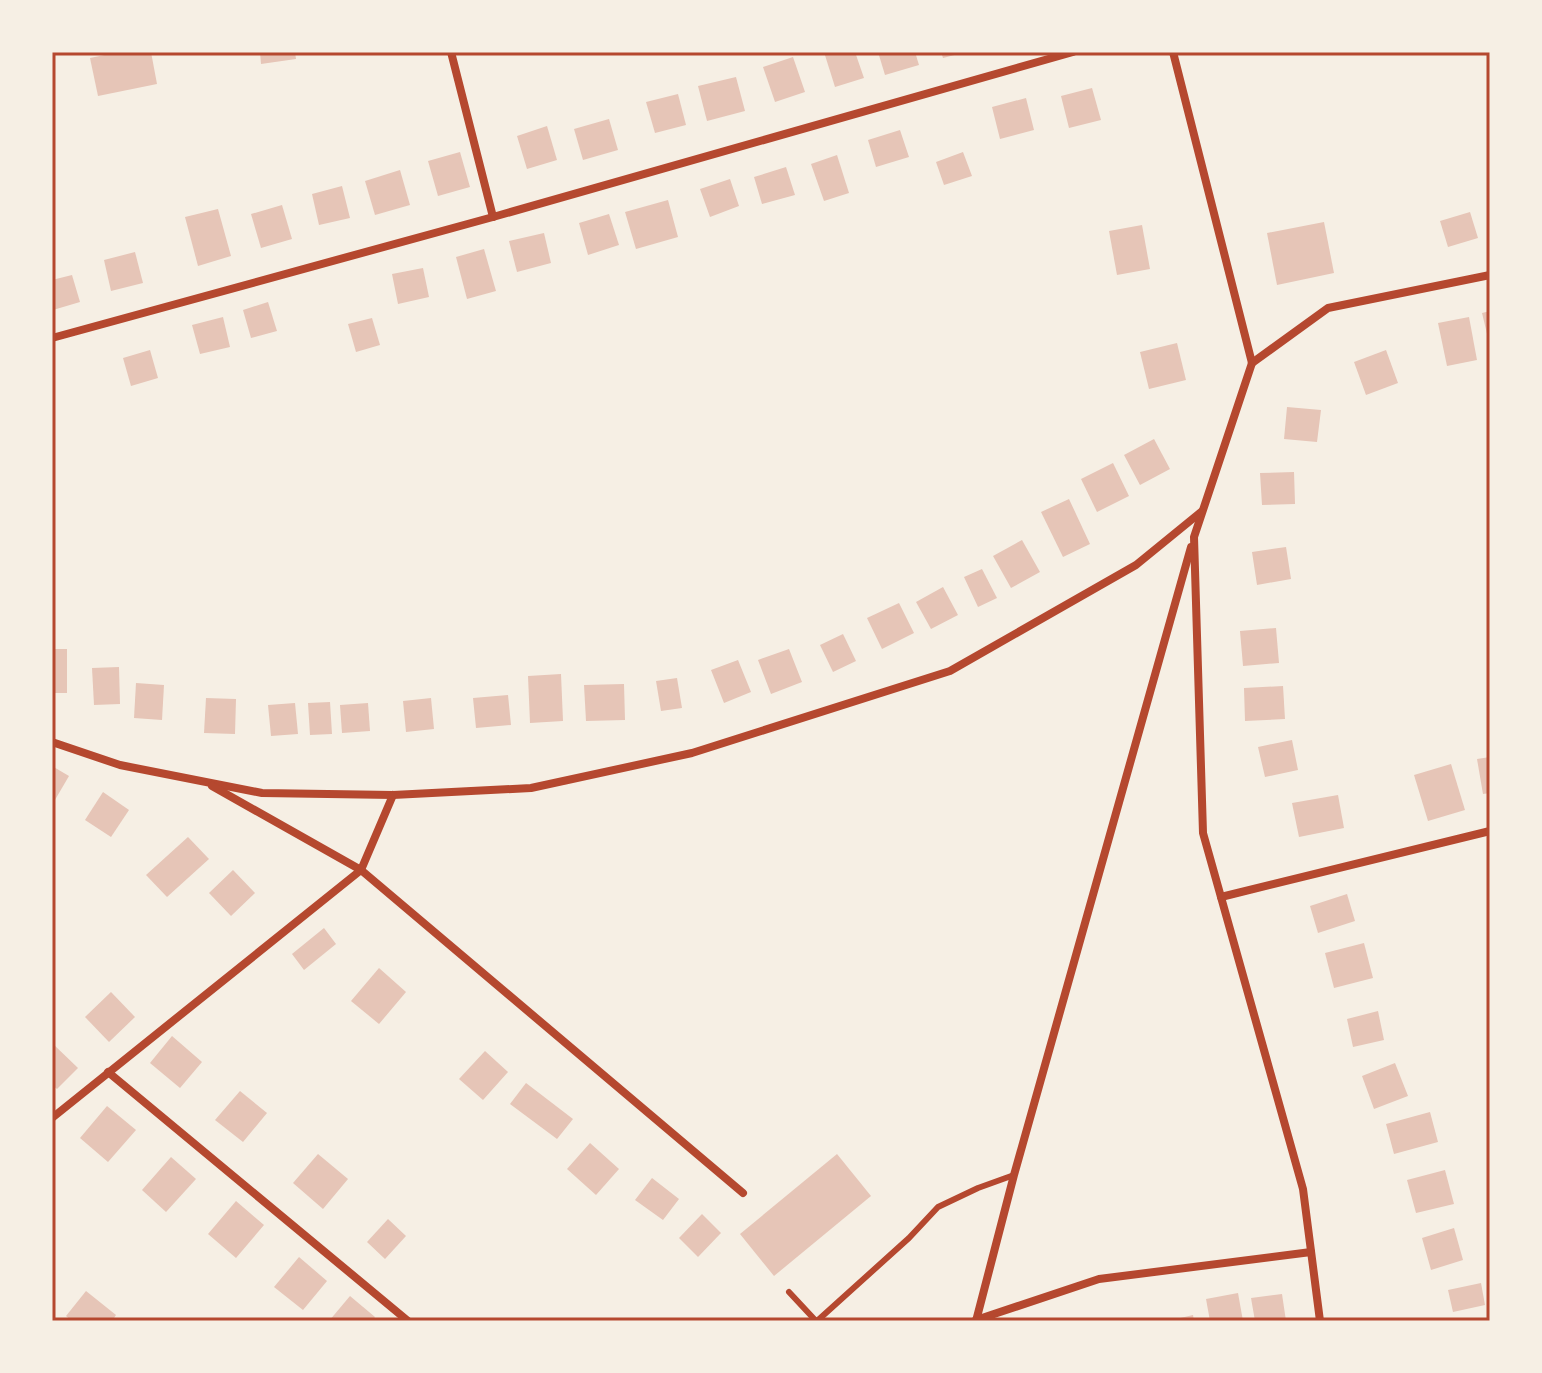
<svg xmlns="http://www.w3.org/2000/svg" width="1542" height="1373" font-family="'Libre Baskerville',serif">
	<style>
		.building { fill: #e6c5b7 }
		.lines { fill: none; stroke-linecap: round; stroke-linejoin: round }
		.service { stroke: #b5482f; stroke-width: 6 }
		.minor { stroke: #b5482f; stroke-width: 8 }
		.neatline { fill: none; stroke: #b5482f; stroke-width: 3 }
	</style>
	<rect width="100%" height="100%" fill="#f6efe4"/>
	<g class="building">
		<path d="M119,52H151L157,84L98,96L90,58Z"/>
		<path d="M260,52H295L296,59L261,64Z"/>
		<path d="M824,52H855L864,78L835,87Z"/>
		<path d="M878,52H915L919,65L885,75Z"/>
		<path d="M941,52H962V53L943,58Z"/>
		<path d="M793,57L805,92L775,102L763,67Z"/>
		<path d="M736,77L745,111L707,121L698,86Z"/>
		<path d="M1092,88L1101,120L1069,128L1061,96Z"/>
		<path d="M678,94L686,125L655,133L646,102Z"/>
		<path d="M1026,98L1034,130L1000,139L992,107Z"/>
		<path d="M609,119L618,150L583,160L574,129Z"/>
		<path d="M547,126L557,160L527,169L517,136Z"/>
		<path d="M900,130L909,157L876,167L868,140Z"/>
		<path d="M460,152L470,187L438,196L428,161Z"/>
		<path d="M963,152L972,176L944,185L936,162Z"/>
		<path d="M837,155L849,193L824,201L811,164Z"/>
		<path d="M786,167L795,195L762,204L754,177Z"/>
		<path d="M400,170L410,205L375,215L365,181Z"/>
		<path d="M730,179L739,206L710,217L700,189Z"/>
		<path d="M342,186L350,218L319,225L312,194Z"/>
		<path d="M668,200L678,237L636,249L625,212Z"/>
		<path d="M282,205L292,239L261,248L251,214Z"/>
		<path d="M218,209L231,256L198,266L185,217Z"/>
		<path d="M1470,212L1478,238L1448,247L1440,221Z"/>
		<path d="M609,214L619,245L588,255L579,223Z"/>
		<path d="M1324,222L1334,273L1277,285L1267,233Z"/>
		<path d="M1142,225L1150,269L1117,275L1109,231Z"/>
		<path d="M544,233L551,263L517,272L509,241Z"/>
		<path d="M484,249L496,291L467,299L456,257Z"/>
		<path d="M135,252L143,283L111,291L104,260Z"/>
		<path d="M423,268L429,297L398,304L392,274Z"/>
		<path d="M72,275L80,302L53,310L52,280Z"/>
		<path d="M268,302L277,331L251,338L243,310Z"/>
		<path d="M1490,311V342H1489L1482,313Z"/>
		<path d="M223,317L230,347L200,354L192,325Z"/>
		<path d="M1469,317L1477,360L1447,366L1438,323Z"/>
		<path d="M372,318L380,345L356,352L348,324Z"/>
		<path d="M1177,343L1186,380L1149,389L1140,352Z"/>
		<path d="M150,350L158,378L131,386L123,358Z"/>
		<path d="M1386,350L1398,383L1366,395L1354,362Z"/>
		<path d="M1287,407L1321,410L1317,442L1284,439Z"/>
		<path d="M1154,439L1170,469L1140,485L1124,455Z"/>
		<path d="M1113,463L1129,496L1097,512L1081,479Z"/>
		<path d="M1294,472L1295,504L1262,505L1260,473Z"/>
		<path d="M1069,499L1090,544L1063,557L1041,512Z"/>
		<path d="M1022,540L1040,572L1011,588L993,556Z"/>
		<path d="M1286,547L1291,579L1257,585L1252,552Z"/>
		<path d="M982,569L997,598L978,607L964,577Z"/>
		<path d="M943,587L958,615L931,629L916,602Z"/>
		<path d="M899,603L914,633L882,649L867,618Z"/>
		<path d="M1276,628L1279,663L1243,666L1240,631Z"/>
		<path d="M843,634L856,661L833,672L820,645Z"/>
		<rect x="52" y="649" width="15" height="44"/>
		<path d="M789,649L802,682L771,694L758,660Z"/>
		<path d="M738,660L751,692L724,703L711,670Z"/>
		<path d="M119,667L120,704L94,705L92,668Z"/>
		<path d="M561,674L563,721L530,723L528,676Z"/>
		<path d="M677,678L682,708L661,711L656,681Z"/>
		<path d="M136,683L164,685L162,720L134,718Z"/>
		<path d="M624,684L625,720L586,721L584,685Z"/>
		<path d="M1283,686L1285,719L1245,721L1244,688Z"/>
		<path d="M508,695L511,725L476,728L473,698Z"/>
		<path d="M206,698L236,699L235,734L204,733Z"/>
		<path d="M431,698L434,729L406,732L403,701Z"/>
		<path d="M330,702L332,734L310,735L308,703Z"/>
		<path d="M295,703L298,734L271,736L268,705Z"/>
		<path d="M368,703L370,731L342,733L340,705Z"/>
		<path d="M1292,740L1298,770L1265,777L1258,747Z"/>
		<path d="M1490,757V793L1483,794L1477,759Z"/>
		<path d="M1451,764L1465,810L1428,821L1414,775Z"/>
		<path d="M52,766L69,776L52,805Z"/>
		<path d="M103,792L129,810L111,837L85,820Z"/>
		<path d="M1338,795L1344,828L1299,837L1292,803Z"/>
		<path d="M188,837L209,859L167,897L146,875Z"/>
		<path d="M233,870L255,893L231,916L209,893Z"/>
		<path d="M1347,894L1355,921L1318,933L1310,906Z"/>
		<path d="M324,928L336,944L304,970L292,954Z"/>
		<path d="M1364,943L1373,978L1334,988L1325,953Z"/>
		<path d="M379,968L406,992L379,1024L351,1001Z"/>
		<path d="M111,992L135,1017L109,1042L85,1017Z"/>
		<path d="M1378,1011L1384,1040L1353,1047L1347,1019Z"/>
		<path d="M172,1036L202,1062L180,1088L150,1063Z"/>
		<path d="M52,1043L78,1068L57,1089L52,1085Z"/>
		<path d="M485,1051L508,1072L483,1100L459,1079Z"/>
		<path d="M1395,1063L1408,1096L1374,1109L1362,1076Z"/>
		<path d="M526,1083L573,1119L557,1139L510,1104Z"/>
		<path d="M240,1091L267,1113L243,1142L215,1120Z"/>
		<path d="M107,1106L136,1130L108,1162L80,1138Z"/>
		<path d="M1430,1112L1438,1142L1394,1154L1386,1124Z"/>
		<path d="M590,1143L619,1169L596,1195L567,1169Z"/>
		<path d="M318,1154L348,1179L323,1209L293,1183Z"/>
		<path d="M837,1154L871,1196L774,1276L740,1234Z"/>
		<path d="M171,1157L196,1179L166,1212L142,1190Z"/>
		<path d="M1445,1170L1454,1204L1416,1213L1407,1180Z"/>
		<path d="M652,1178L679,1199L663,1220L635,1200Z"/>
		<path d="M236,1201L264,1225L236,1258L208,1234Z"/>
		<path d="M702,1214L721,1233L698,1257L679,1238Z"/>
		<path d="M388,1219L406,1236L385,1259L367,1242Z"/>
		<path d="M1454,1228L1463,1260L1431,1270L1422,1238Z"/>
		<path d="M299,1257L327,1281L303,1310L274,1287Z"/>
		<path d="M1481,1283L1485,1305L1453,1312L1448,1290Z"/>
		<path d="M86,1291L116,1315L112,1321H72L66,1316Z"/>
		<path d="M1238,1293L1243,1321H1210L1206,1299Z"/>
		<path d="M1282,1294L1286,1321H1255L1251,1298Z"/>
		<path d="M350,1296L375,1317L372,1321H329Z"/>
		<path d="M1193,1315L1194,1321H1172V1320Z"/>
	</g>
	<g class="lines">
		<g class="service">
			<path d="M789,1292L816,1321"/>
			<path d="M817,1321L909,1238L938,1207L978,1188L1014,1175"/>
		</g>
		<g class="minor">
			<path d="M451,52L493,217"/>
			<path d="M1173,52L1252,363L1194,537L1203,833L1303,1189L1320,1321"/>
			<path d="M52,338L493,217L1073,52"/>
			<path d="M1252,363L1328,308L1490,275"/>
			<path d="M52,742L120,765L262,793L393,795L531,788L692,753L950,671L1136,565L1201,512"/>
			<path d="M212,786L361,870L743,1193"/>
			<path d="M1221,897L1490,831"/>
			<path d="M108,1072L408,1321"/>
			<path d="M52,1118L361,870L393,795"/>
			<path d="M976,1320L1099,1279L1311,1252"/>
			<path d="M976,1321L1014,1175L1191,547"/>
		</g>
	</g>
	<rect width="1542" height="1373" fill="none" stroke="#f6efe4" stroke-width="108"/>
	<rect x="54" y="54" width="1434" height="1265" class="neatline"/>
</svg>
